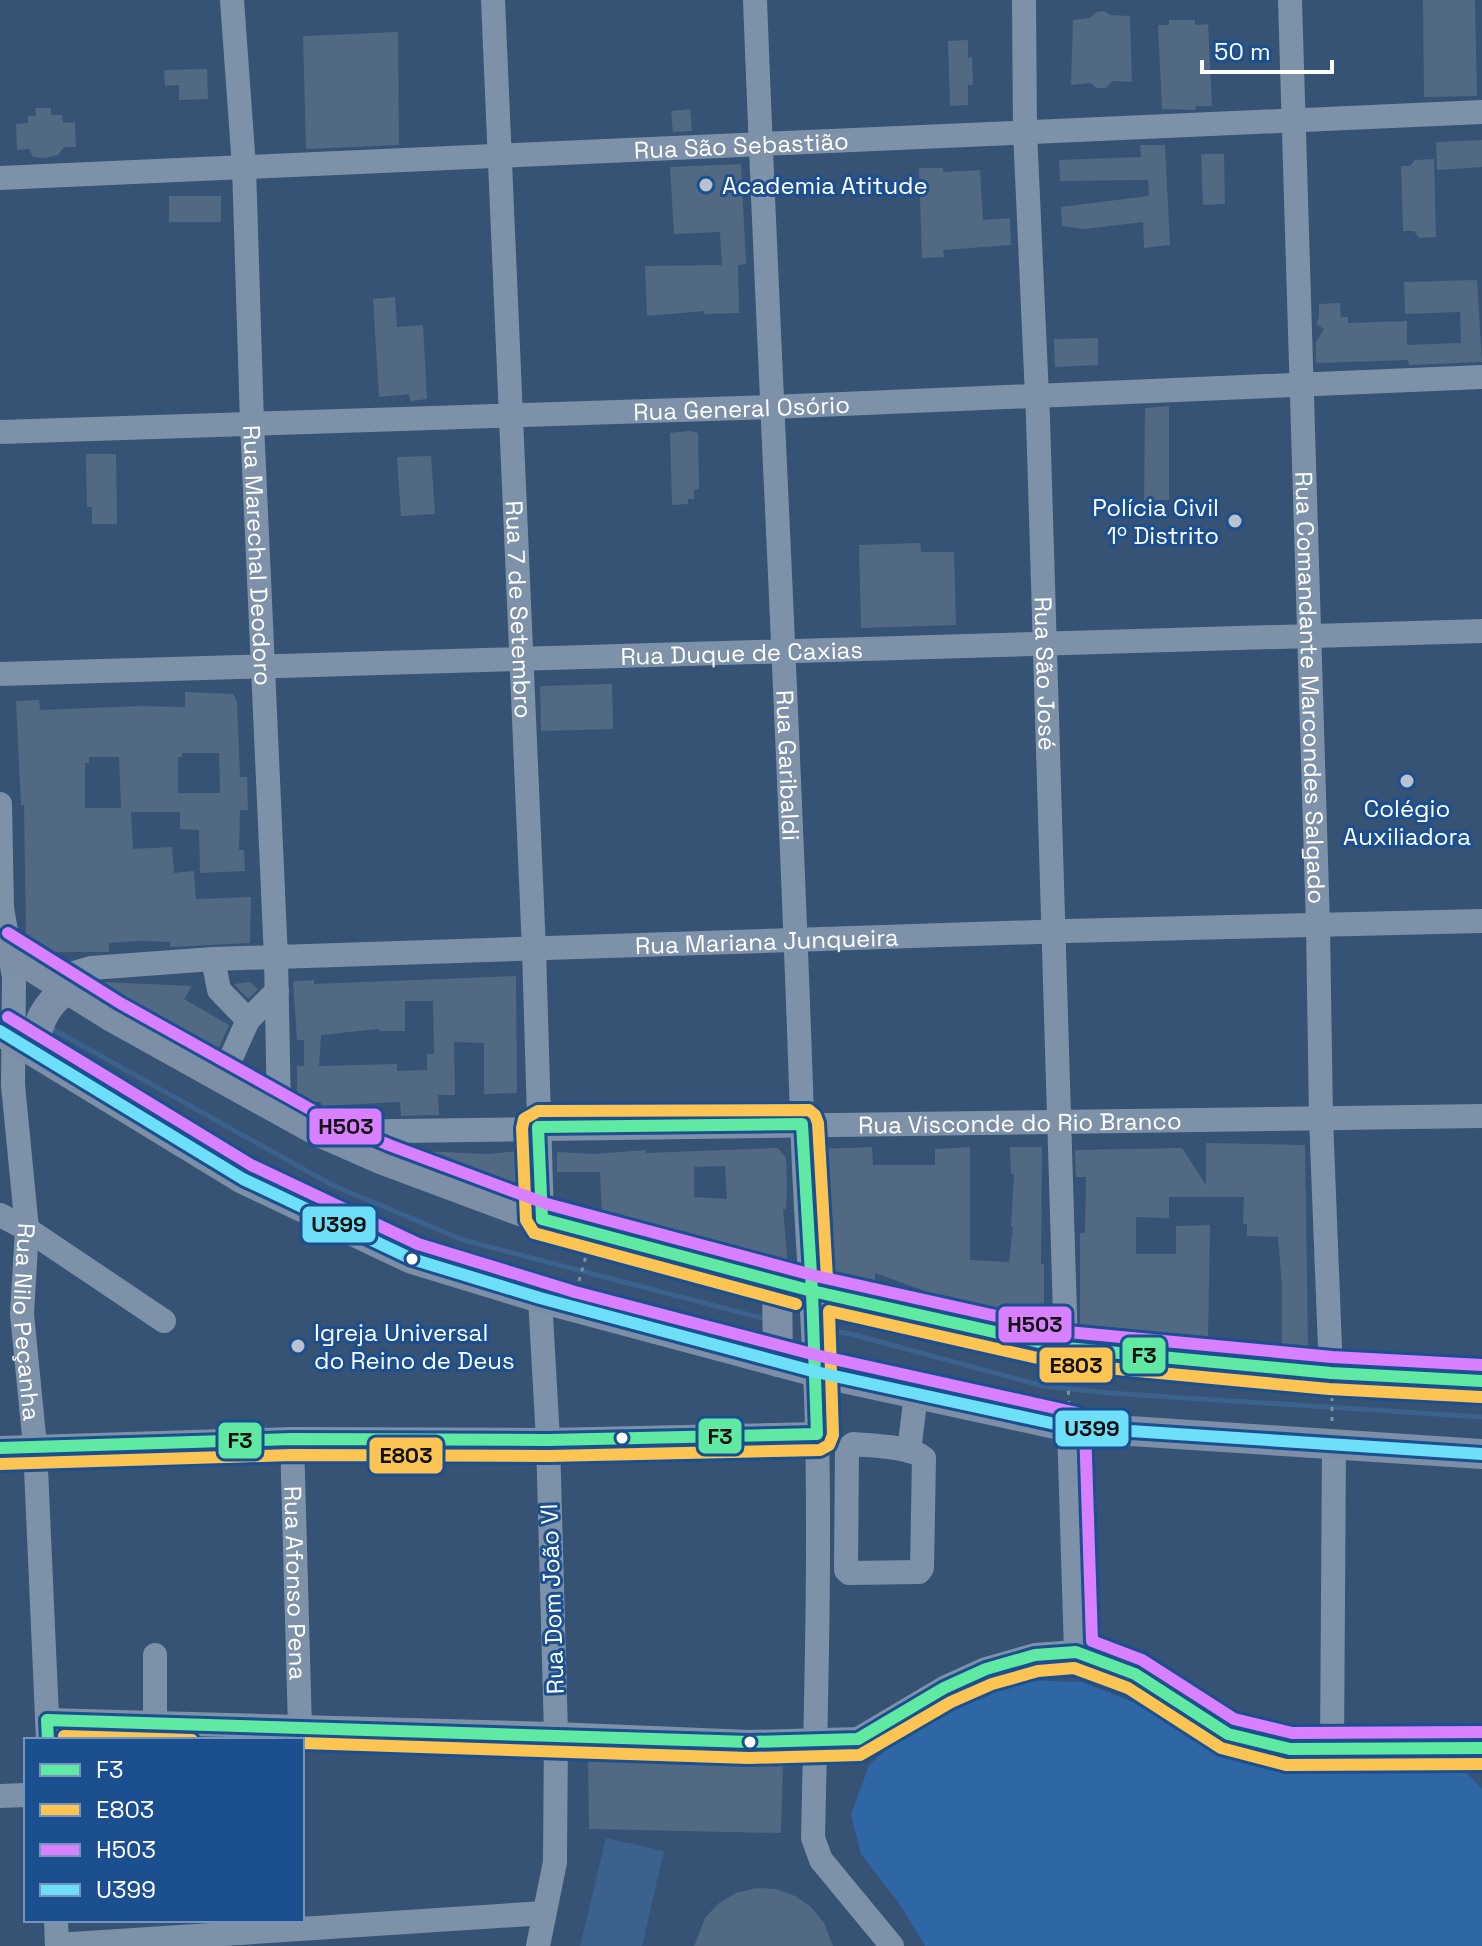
<svg xmlns="http://www.w3.org/2000/svg" width="1482" height="1946" font-family="'Space Grotesk',sans-serif">
	<style>
		.green { fill: #2f66a5 }
		.water { fill: #3b618d }
		.lines { fill: none; stroke-linecap: round; stroke-linejoin: round }
		.stream { stroke: #3b618d; stroke-width: 5 }
		.building { fill: #526984; fill-rule: evenodd }
		.path { stroke: #7d92a8; stroke-width: 3; stroke-dasharray: 4 6; stroke-linecap: butt }
		.minor { stroke: #7d92a8; stroke-width: 24 }
		.major { stroke: #7d8ea7; stroke-width: 30 }
		.bus-1-casing { stroke: #1b4f8f; stroke-width: 18 }
		.bus-2-casing { stroke: #1b4f8f; stroke-width: 18 }
		.bus-3-casing { stroke: #1b4f8f; stroke-width: 18 }
		.bus-4-casing { stroke: #1b4f8f; stroke-width: 18 }
		.bus-1 { stroke: #60e9a3; stroke-width: 12 }
		.bus-2 { stroke: #fcc553; stroke-width: 12 }
		.bus-3 { stroke: #d880ff; stroke-width: 12 }
		.bus-4 { stroke: #6ddff8; stroke-width: 12 }
		.poi-dot { fill: #b9c2ce; stroke: #1b4f8f; stroke-width: 3 }
		.bus-dot { fill: #fff; stroke: #1b4f8f; stroke-width: 3 }
		.labels { text-anchor: middle; dominant-baseline: central; stroke-width: 6; stroke-linejoin: round; paint-order: stroke }
		.street-label { font-size: 24px; fill: #fff; stroke: #1b4f8f }
		.poi-label { font-size: 24px; fill: #fff; stroke: #1b4f8f; text-anchor: start }
		.line-badge { stroke: #1b4f8f; stroke-width: 3 }
		.pale-badge-label { font-size: 22px; text-anchor: middle; font-weight: bold; fill: #111 }
	</style>
	<rect width="100%" height="100%" fill="#365274"/>
	<path class="green" d="M1024,1680L1082,1682L1168,1716L1220,1753L1285,1771H1465L1482,1789V1946H925L901,1906L861,1854L851,1815L869,1765L887,1749L963,1698Z"/>
	<path class="water" d="M606,1838L664,1851L642,1946H580Z"/>
	<g class="lines">
		<g class="stream">
			<path d="M49,1027L332,1185L463,1240L769,1320"/>
			<path d="M822,1329L851,1334L1043,1386L1109,1393L1482,1417"/>
		</g>
	</g>
	<g class="building">
		<path d="M1423,0H1475L1477,96L1424,97Z"/>
		<path d="M1104,11L1110,15L1130,16L1132,82L1113,81L1106,88H1097L1090,83L1071,85L1073,20L1090,18L1096,12Z"/>
		<path d="M1169,20H1195V25L1208,24L1212,106H1196L1195,110L1162,109L1158,25H1169Z"/>
		<path d="M398,32L399,145L306,149L303,36Z"/>
		<path d="M968,40V58L972,57L973,85H968V105L950,106L948,41Z"/>
		<path d="M207,69L208,99L179,100V85L165,86L164,70Z"/>
		<path d="M35,108H51V115H62L63,123L75,122L76,147H64L58,155L45,158L33,157L29,149L17,150L16,124L28,123V116H36Z"/>
		<path d="M690,109L692,131L673,132L671,111Z"/>
		<path d="M1482,140V167L1437,170L1436,142Z"/>
		<path d="M1140,145H1165L1170,245L1144,248L1143,222L1085,229L1062,226L1061,207L1149,196L1148,180L1060,181L1059,160L1141,157Z"/>
		<path d="M1201,154H1224L1225,204L1203,205Z"/>
		<path d="M1434,159L1436,237L1419,238L1414,231H1403L1401,166H1410L1415,160Z"/>
		<path d="M741,164L746,264L738,265L739,313L704,314V311L647,316L645,266L722,265L720,232L674,234L670,167Z"/>
		<path d="M919,168H943V172L980,170L983,220L1010,218L1011,245L943,250L944,257L922,258Z"/>
		<rect x="169" y="196" width="52" height="26"/>
		<path d="M1477,280L1482,362L1409,365L1408,360L1316,363V342L1324,329L1316,324L1319,317V304L1340,303L1341,317H1348V323L1407,321V345L1461,343L1460,312L1405,314L1404,282Z"/>
		<path d="M395,297L397,327L423,325L427,399L410,401L409,394L379,397L373,299Z"/>
		<path d="M1098,338V365L1055,367L1054,339Z"/>
		<path d="M1169,406V500H1144L1145,408Z"/>
		<path d="M690,431L698,433L699,489L694,490V499H688V504L672,505L670,433Z"/>
		<path d="M86,454H116L117,524H92V507H87Z"/>
		<path d="M431,456L435,514L401,516L397,457Z"/>
		<path d="M920,543L921,552H954L956,625L861,628L859,545Z"/>
		<path d="M612,684L613,729L541,731L540,686Z"/>
		<path d="M185,692L233,694L237,701L240,777H247L248,810H240L239,850H244L245,871L200,873L199,830L180,829V812H131L133,849L172,847L174,873L194,871L196,899L251,897L250,943L170,947V942L141,941L109,943V952H42L26,942L24,805H21L16,701L39,700L40,710L141,706L185,707ZM182,753H219L220,793H178V757H182ZM89,757H119L121,808H85V763H89Z"/>
		<path d="M516,976L517,1093L484,1094V1043L454,1042L455,1095H438L439,1115L401,1116L400,1102L321,1106V1102H302L297,1099V1066H304V1040H297L293,981L314,980V984ZM405,1001H433L434,1054H427V1070L397,1071V1064L319,1066L321,1035L379,1029V1031H405Z"/>
		<path d="M103,982L192,986L184,999L229,1025L230,1023L216,1054L98,987Z"/>
		<path d="M250,982L258,989L248,999L234,984Z"/>
		<path d="M1206,1143L1305,1145L1308,1347L1282,1348V1286L1278,1237L1247,1236V1224H1243L1244,1197H1169V1218L1136,1217V1254H1176V1226L1210,1225L1208,1340H1168L1140,1337V1333L1080,1331V1233H1085L1086,1177H1076L1075,1150L1182,1148L1206,1185Z"/>
		<path d="M872,1147L873,1165H935V1149L970,1147V1260L1009,1262L1013,1227H1011L1014,1174H1011L1010,1147H1042L1041,1264H1044V1325L924,1298L925,1291L875,1273V1287L825,1276L818,1149Z"/>
		<path d="M778,1148L786,1158L787,1186L786,1209H783L788,1267L602,1217L600,1172H557V1152L594,1154L646,1150V1153ZM725,1166L727,1199L694,1197V1167Z"/>
		<path d="M420,1151L487,1154L520,1151L525,1193L420,1155Z"/>
		<path d="M588,1758L783,1763L781,1833L589,1829Z"/>
		<path d="M756,1888L776,1889L795,1896L811,1907L824,1923L833,1946H694L705,1918L719,1903L736,1893Z"/>
	</g>
	<g class="lines">
		<g class="path">
			<path d="M579,1281L586,1256"/>
			<path d="M1067,1371L1069,1402"/>
			<path d="M1332,1397V1422"/>
		</g>
		<g class="minor">
			<path id="s1" d="M232,0L244,167L252,423L276,958L279,1110"/>
			<path id="s2" d="M493,0L534,950L542,1219"/>
			<path id="s3" d="M755,0C769,372 790,745 802,1117C805,1222 815,1326 817,1431C820,1566 816,1702 813,1838L821,1860L892,1946"/>
			<path id="s4" d="M1024,0L1025,131L1038,418L1066,1348"/>
			<path id="s5" d="M1290,0L1318,926L1321,1118L1331,1373"/>
			<path id="s6" d="M0,178L1482,112"/>
			<path id="s7" d="M0,432L772,407L1482,377"/>
			<path id="s8" d="M0,674L1482,631"/>
			<path id="s9" d="M0,804L2,908L14,977L13,1085L27,1229L22,1314L35,1446L48,1740"/>
			<path d="M213,959L219,990L248,1020"/>
			<path id="s10" d="M53,979L91,968L213,959L1066,931L1482,921"/>
			<path d="M222,1078L248,1020L277,991"/>
			<path id="s11" d="M322,1132L1482,1116"/>
			<path d="M0,1215L27,1229L164,1321"/>
			<path d="M1069,1427L1076,1652"/>
			<path id="s12" d="M292,1439L300,1728"/>
			<path d="M853,1444C871,1446 911,1446 924,1458L922,1568L919,1572L849,1573L846,1570L847,1449Z"/>
			<path d="M0,1448L292,1439L548,1440L817,1434"/>
			<path d="M909,1451L916,1394"/>
			<path d="M47,1720L556,1734L750,1742L858,1739L944,1688L986,1669L1035,1655L1076,1652L1135,1674L1228,1734L1290,1749L1482,1748"/>
			<path d="M155,1723V1655"/>
			<path d="M1332,1749L1334,1445"/>
			<path d="M0,1796L26,1795"/>
			<path d="M56,1920L57,1946"/>
			<path d="M57,1945L544,1913"/>
			<path d="M538,1946L555,1862L556,1734L548,1440L540,1298"/>
		</g>
		<g class="major">
			<path d="M0,947L112,1017L319,1132L383,1160L542,1219L812,1292L1066,1348L1331,1373L1482,1381"/>
			<path d="M0,1031L243,1179L412,1259L540,1298L816,1372L1069,1427L1482,1454"/>
			<path d="M32,1050C39,1021 44,1006 68,988"/>
			<path d="M777,1283L778,1362"/>
		</g>
		<defs>
			<g id="bus-1">
				<path d="M802,1124L812,1291L542,1219L538,1127Z"/>
				<path d="M812,1291L1066,1348L1331,1373L1482,1381"/>
				<path d="M0,1448L292,1439L548,1440L817,1434L812,1291"/>
				<path d="M48,1740L47,1720L750,1742L858,1739L944,1688L986,1669L1035,1655L1076,1652L1135,1674L1228,1734L1290,1749L1482,1748"/>
			</g>
			<g id="bus-2">
				<path d="M796,1304L534,1233L526,1220L522,1128L524,1119L538,1111L809,1110L815,1115L818,1123L827,1278"/>
				<path d="M0,1464L292,1455L548,1456L820,1450L829,1445L833,1435L829,1311L1064,1364L1329,1389L1481,1397"/>
				<path d="M64,1739V1736L192,1740"/>
				<path d="M302,1743L749,1758L860,1755L951,1702L992,1684L1038,1671L1074,1668L1128,1688L1221,1748L1286,1765L1482,1764"/>
			</g>
			<g id="bus-3">
				<path d="M8,933L120,1003L326,1118L389,1145L547,1204L816,1276L1068,1332L1332,1357L1482,1365"/>
				<path d="M8,1017L251,1165L418,1244L575,1292L820,1356L1077,1413L1083,1419L1085,1427L1092,1641L1142,1660L1234,1719L1292,1733L1482,1732"/>
			</g>
			<path id="bus-4" d="M0,1031L243,1179L412,1259L540,1298L816,1372L1069,1427L1482,1454"/>
		</defs>
		<use href="#bus-1" class="bus-1-casing"/>
		<use href="#bus-2" class="bus-2-casing"/>
		<use href="#bus-3" class="bus-3-casing"/>
		<use href="#bus-4" class="bus-4-casing"/>
		<use href="#bus-1" class="bus-1"/>
		<use href="#bus-2" class="bus-2"/>
		<use href="#bus-3" class="bus-3"/>
		<use href="#bus-4" class="bus-4"/>
	</g>
	<g class="poi-dot">
		<circle cx="706" cy="185" r="8"/>
		<circle cx="1235" cy="521" r="8"/>
		<circle cx="1407" cy="781" r="8"/>
		<circle cx="298" cy="1346" r="8"/>
	</g>
	<g class="bus-dot">
		<circle cx="412" cy="1259" r="7"/>
		<circle cx="622" cy="1438" r="7"/>
		<circle cx="750" cy="1742" r="7"/>
	</g>
	<g class="labels">
		<g class="street-label">
			<text stroke="none"><textPath href="#s6" startOffset="742">Rua São Sebastião</textPath></text>
			<text stroke="none"><textPath href="#s7" startOffset="742">Rua General Osório</textPath></text>
			<text stroke="none"><textPath href="#s1" startOffset="556">Rua Marechal Deodoro</textPath></text>
			<text stroke="none"><textPath href="#s2" startOffset="610">Rua 7 de Setembro</textPath></text>
			<text stroke="none"><textPath href="#s8" startOffset="742">Rua Duque de Caxias</textPath></text>
			<text stroke="none"><textPath href="#s4" startOffset="674">Rua São José</textPath></text>
			<text stroke="none"><textPath href="#s5" startOffset="688">Rua Comandante Marcondes Salgado</textPath></text>
			<text stroke="none"><textPath href="#s3" startOffset="766">Rua Garibaldi</textPath></text>
			<text stroke="none"><textPath href="#s10" startOffset="716">Rua Mariana Junqueira</textPath></text>
			<text stroke="none"><textPath href="#s11" startOffset="698">Rua Visconde do Rio Branco</textPath></text>
			<text stroke="none"><textPath href="#s9" startOffset="520">Rua Nilo Peçanha</textPath></text>
			<text stroke="none"><textPath href="#s12" startOffset="144">Rua Afonso Pena</textPath></text>
			<text transform="translate(552 1599) rotate(-92)">Rua Dom João VI</text>
		</g>
		<g class="poi-label">
			<text x="722" y="185">Academia Atitude</text>
			<text x="1219" y="507" text-anchor="end">Polícia Civil<tspan x="1219" dy="28">1º Distrito</tspan></text>
			<text x="1407" y="808" text-anchor="middle">Colégio<tspan x="1407" dy="28">Auxiliadora</tspan></text>
			<text x="314" y="1332">Igreja Universal<tspan x="314" dy="28">do Reino de Deus</tspan></text>
		</g>
	</g>
	<g class="line-badge">
		<rect x="308" y="1107" width="75" height="39" rx="8" fill="#d880ff"/>
		<rect x="301" y="1205" width="76" height="39" rx="8" fill="#6ddff8"/>
		<rect x="997" y="1305" width="76" height="39" rx="8" fill="#d880ff"/>
		<rect x="1121" y="1336" width="46" height="39" rx="8" fill="#60e9a3"/>
		<rect x="1038" y="1346" width="76" height="38" rx="8" fill="#fcc553"/>
		<rect x="1054" y="1409" width="76" height="39" rx="8" fill="#6ddff8"/>
		<rect x="697" y="1417" width="46" height="38" rx="8" fill="#60e9a3"/>
		<rect x="217" y="1421" width="46" height="39" rx="8" fill="#60e9a3"/>
		<rect x="368" y="1436" width="76" height="39" rx="8" fill="#fcc553"/>
	</g>
	<g class="pale-badge-label">
		<text x="346" y="1134">H503</text>
		<text x="339" y="1232">U399</text>
		<text x="1035" y="1332">H503</text>
		<text x="1144" y="1363">F3</text>
		<text x="1076" y="1373">E803</text>
		<text x="1092" y="1436">U399</text>
		<text x="720" y="1444">F3</text>
		<text x="240" y="1448">F3</text>
		<text x="406" y="1463">E803</text>
	</g>
	<rect x="24" y="1738" width="280" height="184" fill="#1b4f8f" stroke="#7695bc" stroke-width="2"/>
	<rect x="40" y="1764" width="40" height="12" fill="#60e9a3" stroke="#7695bc" stroke-width="2"/>
	<text x="96" y="1778" font-size="24" fill="#ffffff">F3</text>
	<rect x="40" y="1804" width="40" height="12" fill="#fcc553" stroke="#7695bc" stroke-width="2"/>
	<text x="96" y="1818" font-size="24" fill="#ffffff">E803</text>
	<rect x="40" y="1844" width="40" height="12" fill="#d880ff" stroke="#7695bc" stroke-width="2"/>
	<text x="96" y="1858" font-size="24" fill="#ffffff">H503</text>
	<rect x="40" y="1884" width="40" height="12" fill="#6ddff8" stroke="#7695bc" stroke-width="2"/>
	<text x="96" y="1898" font-size="24" fill="#ffffff">U399</text>
	<path d="M1202 60v12h130v-12" fill="none" stroke="#ffffff" stroke-width="4"/>
	<text x="1214" y="60" font-size="24" fill="#ffffff" stroke="#1b4f8f" stroke-width="6" paint-order="stroke">50 m</text>
</svg>
